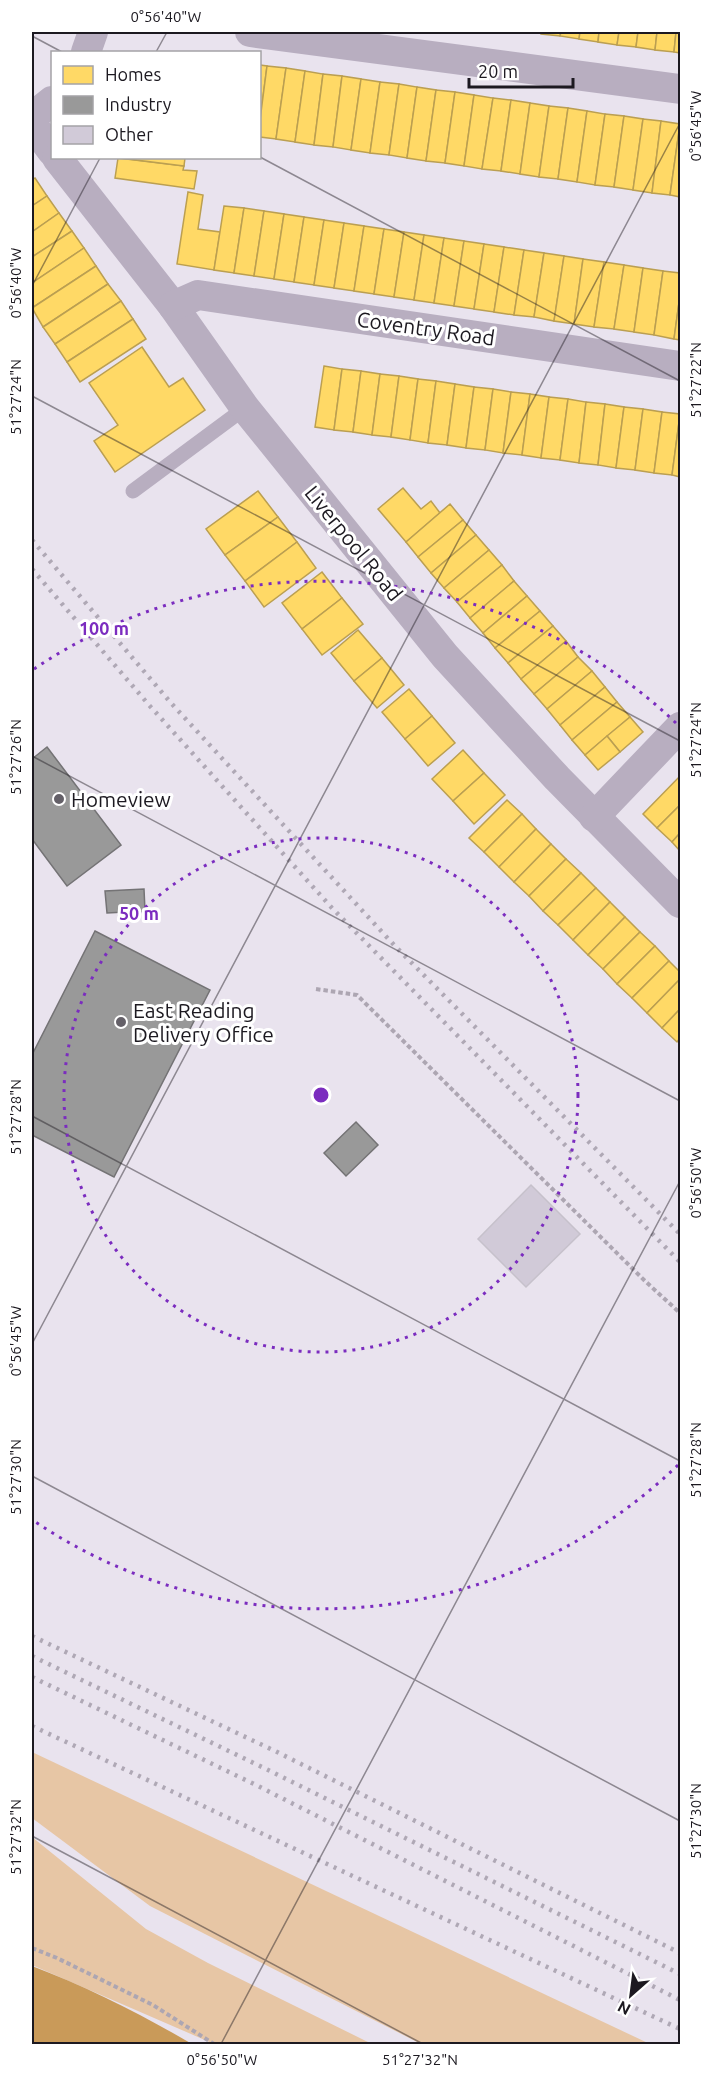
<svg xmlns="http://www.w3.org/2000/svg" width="712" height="2076" font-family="Ubuntu,sans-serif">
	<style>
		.green { fill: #e7c6a5 }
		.water { fill: #c99a59 }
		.homes { fill: #ffd966; stroke: #bb9f51; stroke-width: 1.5 }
		.industry { fill: #999; stroke: #747375; stroke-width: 1.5 }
		.building { fill: #d1cad8; stroke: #c6c1cb; stroke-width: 1.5 }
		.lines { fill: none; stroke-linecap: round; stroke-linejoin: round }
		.path { stroke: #ada6b2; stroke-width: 4; stroke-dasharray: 4.5 3; stroke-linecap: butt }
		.lane { stroke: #b8aec0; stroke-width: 15 }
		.street { stroke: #b8aec0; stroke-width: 30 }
		.rail { stroke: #afa8b5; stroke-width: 4.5; stroke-dasharray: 3 6; stroke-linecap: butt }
		.ticks { fill: none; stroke: #1c1920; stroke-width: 1.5; stroke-opacity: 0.45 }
		.ring { fill: none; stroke: #7b2cbf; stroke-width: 3; stroke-dasharray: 3 6 }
		.poi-dot { fill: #646068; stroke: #fff; stroke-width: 2 }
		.labels { text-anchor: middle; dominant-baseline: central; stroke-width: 6; stroke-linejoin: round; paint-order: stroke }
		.street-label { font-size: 21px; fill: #1c1920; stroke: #fff }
		.poi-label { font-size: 21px; fill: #1c1920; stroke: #fff; text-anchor: start }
		.centre { fill: #7b2cbf; stroke: #fff; stroke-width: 3 }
		.ring-label { font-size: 18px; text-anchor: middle; font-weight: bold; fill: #7b2cbf; stroke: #fff; stroke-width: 6; stroke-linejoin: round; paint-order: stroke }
		.neatline { fill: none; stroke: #1c1920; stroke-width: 2 }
		.ticks-label { font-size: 15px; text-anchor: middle; fill: #1c1920 }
	</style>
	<rect width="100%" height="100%" fill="#e9e3ee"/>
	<g class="green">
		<path d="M32,1752L650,2044H421L150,1906L32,1818Z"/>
		<path d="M32,1837L146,1929L208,1963L372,2044H214L32,1965Z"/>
	</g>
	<path class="water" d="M32,1966C87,1987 141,2014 192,2044H32Z"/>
	<g class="homes">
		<path d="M541,32H561L560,36L541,34Z"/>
		<path d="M561,32H580L579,39L560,36Z"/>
		<path d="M580,32H599L598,42L579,39Z"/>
		<path d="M599,32H619L617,45L598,42Z"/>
		<path d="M619,32H638L636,47L617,45Z"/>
		<path d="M638,32H657L655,50L636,47Z"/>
		<path d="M657,32H676L674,52L655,50Z"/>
		<path d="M676,32H680V53L674,52Z"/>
		<path d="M260,65L267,66L260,120Z"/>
		<path d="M267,66L286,68L276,139L260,137V120Z"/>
		<path d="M286,68L305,71L295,142L276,139Z"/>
		<path d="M305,71L323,74L314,145L295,142Z"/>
		<path d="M323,74L342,76L333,147L314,145Z"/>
		<path d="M342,76L361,79L351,150L333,147Z"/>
		<path d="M361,79L380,82L370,153L351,150Z"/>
		<path d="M380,82L399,84L389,155L370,153Z"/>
		<path d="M399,84L417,87L407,158L389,155Z"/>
		<path d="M417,87L436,90L426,161L407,158Z"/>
		<path d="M436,90L455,92L445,163L426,161Z"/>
		<path d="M455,92L474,95L464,166L445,163Z"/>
		<path d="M474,95L493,98L482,169L464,166Z"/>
		<path d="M493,98L511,100L501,171L482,169Z"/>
		<path d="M511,100L530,103L520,174L501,171Z"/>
		<path d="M530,103L549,106L539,177L520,174Z"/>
		<path d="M549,106L568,108L558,179L539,177Z"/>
		<path d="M568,108L587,111L577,182L558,179Z"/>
		<path d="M587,111L605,114L595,185L577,182Z"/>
		<path d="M605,114L624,116L614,187L595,185Z"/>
		<path d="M624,116L643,119L633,190L614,187Z"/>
		<path d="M643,119L661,121L652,193L633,190Z"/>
		<path d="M661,121L680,124L670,195L652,193Z"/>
		<path d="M680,124V197L670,195Z"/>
		<path d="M118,158L184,166L183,170L197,171L194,189L115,178Z"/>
		<path d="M120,158H185L184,166Z"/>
		<path d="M35,178L47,196L32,206V180Z"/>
		<path d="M188,192L203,195L198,229L220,232L214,270L177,264Z"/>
		<path d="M47,196L59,213L32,232V206Z"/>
		<path d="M224,206L244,208L234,273L214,270Z"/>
		<path d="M244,208L264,211L254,276L234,273Z"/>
		<path d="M264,211L284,214L274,279L254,276Z"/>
		<path d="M59,213L72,231L32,257V232Z"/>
		<path d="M284,214L304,217L294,282L274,279Z"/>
		<path d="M304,217L324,220L314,285L294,282Z"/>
		<path d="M324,220L344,223L334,288L314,285Z"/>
		<path d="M344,223L364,226L354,291L334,288Z"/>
		<path d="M364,226L384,229L374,294L354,291Z"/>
		<path d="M384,229L404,232L394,297L374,294Z"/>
		<path d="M72,231L84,248L32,283V257Z"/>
		<path d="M404,232L424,235L414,300L394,297Z"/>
		<path d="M424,235L444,238L434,303L414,300Z"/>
		<path d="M444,238L464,241L454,306L434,303Z"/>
		<path d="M464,241L484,244L474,309L454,306Z"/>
		<path d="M484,244L504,247L494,312L474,309Z"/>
		<path d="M504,247L524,250L514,315L494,312Z"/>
		<path d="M84,248L96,266L32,308V283Z"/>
		<path d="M524,250L544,253L534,317L514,315Z"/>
		<path d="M544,253L564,256L554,321L534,317Z"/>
		<path d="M564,256L583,259L574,324L554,321Z"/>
		<path d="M583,259L604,262L594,327L574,324Z"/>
		<path d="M604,262L624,265L614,329L594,327Z"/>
		<path d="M624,265L643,268L634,332L614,329Z"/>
		<path d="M96,266L108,284L43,327L32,308Z"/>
		<path d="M643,268L663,271L654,335L634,332Z"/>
		<path d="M663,271L680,273V295L674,339L654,335Z"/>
		<path d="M108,284L121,301L55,344L43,327Z"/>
		<path d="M680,295V340L674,339Z"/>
		<path d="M121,301L133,319L67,362L55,344Z"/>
		<path d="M133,319L146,339L80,382L67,362Z"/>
		<path d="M142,347L169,387L183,378L205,410L115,472L94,441L118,425L89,383Z"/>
		<path d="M324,366L342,369L334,430L315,427Z"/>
		<path d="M342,369L361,371L353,432L334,430Z"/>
		<path d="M361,371L380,374L372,435L353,432Z"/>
		<path d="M380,374L399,376L391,437L372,435Z"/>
		<path d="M399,376L418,379L410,440L391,437Z"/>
		<path d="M418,379L436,381L428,443L410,440Z"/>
		<path d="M436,381L455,384L447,445L428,443Z"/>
		<path d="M455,384L474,387L466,448L447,445Z"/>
		<path d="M474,387L493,389L485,450L466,448Z"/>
		<path d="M493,389L511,392L503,453L485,450Z"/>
		<path d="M511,392L530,394L522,455L503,453Z"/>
		<path d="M530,394L549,397L541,458L522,455Z"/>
		<path d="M549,397L568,399L560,460L541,458Z"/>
		<path d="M568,399L586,402L579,463L560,460Z"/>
		<path d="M586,402L605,404L598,465L579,463Z"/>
		<path d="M605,404L624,407L616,468L598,465Z"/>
		<path d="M624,407L643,409L635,470L616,468Z"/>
		<path d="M643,409L662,412L654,473L635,470Z"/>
		<path d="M662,412L680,414L672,475L654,473Z"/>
		<path d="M680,415V477L672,475Z"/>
		<path d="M403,488L421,509L431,501L440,513L406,542L378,509Z"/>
		<path d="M258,491L278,517L225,555L206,529Z"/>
		<path d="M450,504L463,520L418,557L406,542Z"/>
		<path d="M278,517L297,542L245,581L225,555Z"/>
		<path d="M463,520L476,535L431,573L418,557Z"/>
		<path d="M476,535L489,550L444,588L431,573Z"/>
		<path d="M297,542L316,568L264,607L245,581Z"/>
		<path d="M489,550L502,565L457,602L444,588Z"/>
		<path d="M502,565L514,581L470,618L457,602Z"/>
		<path d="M322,572L342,598L302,629L282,603Z"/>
		<path d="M514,581L527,596L483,633L470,618Z"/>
		<path d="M527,596L540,611L495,648L483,633Z"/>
		<path d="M342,598L363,624L322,655L302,629Z"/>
		<path d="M540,611L553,626L508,663L495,648Z"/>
		<path d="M553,626L566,641L521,679L508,663Z"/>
		<path d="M358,630L382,658L354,681L331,653Z"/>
		<path d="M566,641L578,657L534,694L521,679Z"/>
		<path d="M578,657L592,671L547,709L534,694Z"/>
		<path d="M382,658L404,685L377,708L354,681Z"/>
		<path d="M592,671L605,687L560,725L547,709Z"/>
		<path d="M605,687L617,702L572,740L560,725Z"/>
		<path d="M409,689L432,716L405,739L382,712Z"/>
		<path d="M617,702L630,717L585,755L572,740Z"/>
		<path d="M432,716L455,743L428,766L405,739Z"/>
		<path d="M630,717L643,732L620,752L607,736Z"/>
		<path d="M607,736L620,752L598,770L585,755Z"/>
		<path d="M463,750L484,773L453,801L432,779Z"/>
		<path d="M484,773L505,795L474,824L453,801Z"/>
		<path d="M680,776V805L657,828L643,814Z"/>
		<path d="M507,800L522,814L484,852L469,838Z"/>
		<path d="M680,805V833L672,842L657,828Z"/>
		<path d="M522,814L536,829L499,867L484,852Z"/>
		<path d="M536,829L551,844L514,882L499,867Z"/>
		<path d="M680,833V851L672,842Z"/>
		<path d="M551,844L566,859L529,896L514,882Z"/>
		<path d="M566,859L581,873L543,911L529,896Z"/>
		<path d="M581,873L596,888L558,925L543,911Z"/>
		<path d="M596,888L610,902L573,940L558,925Z"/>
		<path d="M610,902L625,917L588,955L573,940Z"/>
		<path d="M625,917L640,932L603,969L588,955Z"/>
		<path d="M640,932L655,946L617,984L603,969Z"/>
		<path d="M655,946L669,961L632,998L617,984Z"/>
		<path d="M669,961L680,972V979L647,1013L632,998Z"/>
		<path d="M680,979V1009L662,1028L647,1013Z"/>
		<path d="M680,1009V1038L677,1042L662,1028Z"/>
	</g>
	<g class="industry">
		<path d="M47,747L121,845L67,886L32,839V759Z"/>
		<path d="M144,889L145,911L107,913L105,891Z"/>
		<path d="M95,931L210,990L114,1177L32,1135V1055Z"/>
		<path d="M356,1122L378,1145L346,1176L324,1153Z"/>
	</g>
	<path class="building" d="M531,1185L580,1234L526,1287L478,1239Z"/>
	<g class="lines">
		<g class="path">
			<path d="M316,989L357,995L645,1281L680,1313"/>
			<path d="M32,1948L57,1958L153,2005L214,2044"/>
		</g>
		<path class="lane" d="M133,491L245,408"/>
		<g class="street">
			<path d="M250,32L680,89"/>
			<path d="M86,52L93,32"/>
			<path d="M32,117L52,101"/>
			<path d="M32,124L52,151"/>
			<path d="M57,158L173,306L245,408L445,656L557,778L680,903"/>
			<path d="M173,306L198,295L680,366"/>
			<path d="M594,817L680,727"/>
		</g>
		<g class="rail">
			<path d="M32,540L171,703L394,945L680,1234"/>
			<path d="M32,569L149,705L332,908L680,1262"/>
			<path d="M32,1636L275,1751L680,1953"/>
			<path d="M32,1656L264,1768L680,1974"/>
			<path d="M32,1677L256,1785L680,2000"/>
			<path d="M32,1726L680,2029"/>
		</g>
	</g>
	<path class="ticks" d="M32,36L62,52M156,52L167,32M260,157L680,381M32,286L100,158M32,396L680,741M32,756L680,1101M32,1116L680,1461M32,1344L680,123M32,1476L680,1821M32,1836L423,2044M221,2044L680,1181"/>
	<g class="ring">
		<circle cx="321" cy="1095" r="257"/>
		<path d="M678 1465A514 514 0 0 1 34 1521M34 669A514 514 0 0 1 678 725"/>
	</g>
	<g class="poi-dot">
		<circle cx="59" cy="799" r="6"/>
		<circle cx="121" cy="1022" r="6"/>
	</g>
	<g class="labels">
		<g class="street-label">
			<text transform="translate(426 328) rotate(8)">Coventry Road</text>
			<text transform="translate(354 543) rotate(51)">Liverpool Road</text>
		</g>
		<g class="poi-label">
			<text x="71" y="799">Homeview</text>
			<text x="133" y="1010">East Reading<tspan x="133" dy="24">Delivery Office</tspan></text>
		</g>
	</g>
	<circle cx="321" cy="1095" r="9" class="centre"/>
	<g class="ring-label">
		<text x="104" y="635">100 m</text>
		<text x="139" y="920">50 m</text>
	</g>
	<rect width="712" height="2076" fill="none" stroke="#ffffff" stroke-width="66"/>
	<rect x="51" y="51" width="210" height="108" fill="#ffffff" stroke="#a4a3a6" stroke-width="1.5"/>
	<rect x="63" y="66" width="30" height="18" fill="#ffd966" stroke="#a4a3a6" stroke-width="1.5"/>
	<text x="105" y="81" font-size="18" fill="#1c1920">Homes</text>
	<rect x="63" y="96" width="30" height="18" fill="#999999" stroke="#a4a3a6" stroke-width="1.5"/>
	<text x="105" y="111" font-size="18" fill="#1c1920">Industry</text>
	<rect x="63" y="126" width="30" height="18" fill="#d1cad8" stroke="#a4a3a6" stroke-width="1.5"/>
	<text x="105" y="141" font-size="18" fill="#1c1920">Other</text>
	<g transform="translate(631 1995) rotate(208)" stroke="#ffffff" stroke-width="4.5" paint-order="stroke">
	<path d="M0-4.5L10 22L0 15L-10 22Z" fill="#1c1920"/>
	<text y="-9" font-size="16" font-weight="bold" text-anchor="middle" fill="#1c1920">N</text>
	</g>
	<path d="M469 78v9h104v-9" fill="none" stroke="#1c1920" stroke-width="3"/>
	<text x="478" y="78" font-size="18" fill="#1c1920" stroke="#ffffff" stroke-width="4.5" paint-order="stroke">20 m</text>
	<rect x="33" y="33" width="646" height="2010" class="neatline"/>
	<g class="ticks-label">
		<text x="166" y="22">0°56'40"W</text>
		<text transform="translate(696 126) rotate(-90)" y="5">0°56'45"W</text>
		<text transform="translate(16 283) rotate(-90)" y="5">0°56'40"W</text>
		<text transform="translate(696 380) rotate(-90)" y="5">51°27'22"N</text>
		<text transform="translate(16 397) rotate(-90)" y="5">51°27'24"N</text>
		<text transform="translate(696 740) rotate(-90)" y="5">51°27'24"N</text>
		<text transform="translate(16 757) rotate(-90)" y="5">51°27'26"N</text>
		<text transform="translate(16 1117) rotate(-90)" y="5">51°27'28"N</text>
		<text transform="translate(696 1183) rotate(-90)" y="5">0°56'50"W</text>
		<text transform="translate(16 1341) rotate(-90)" y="5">0°56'45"W</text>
		<text transform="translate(696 1460) rotate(-90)" y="5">51°27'28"N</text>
		<text transform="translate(16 1477) rotate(-90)" y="5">51°27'30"N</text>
		<text transform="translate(696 1821) rotate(-90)" y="5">51°27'30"N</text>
		<text transform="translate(16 1837) rotate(-90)" y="5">51°27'32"N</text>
		<text x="222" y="2065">0°56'50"W</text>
		<text x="420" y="2065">51°27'32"N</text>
	</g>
</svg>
